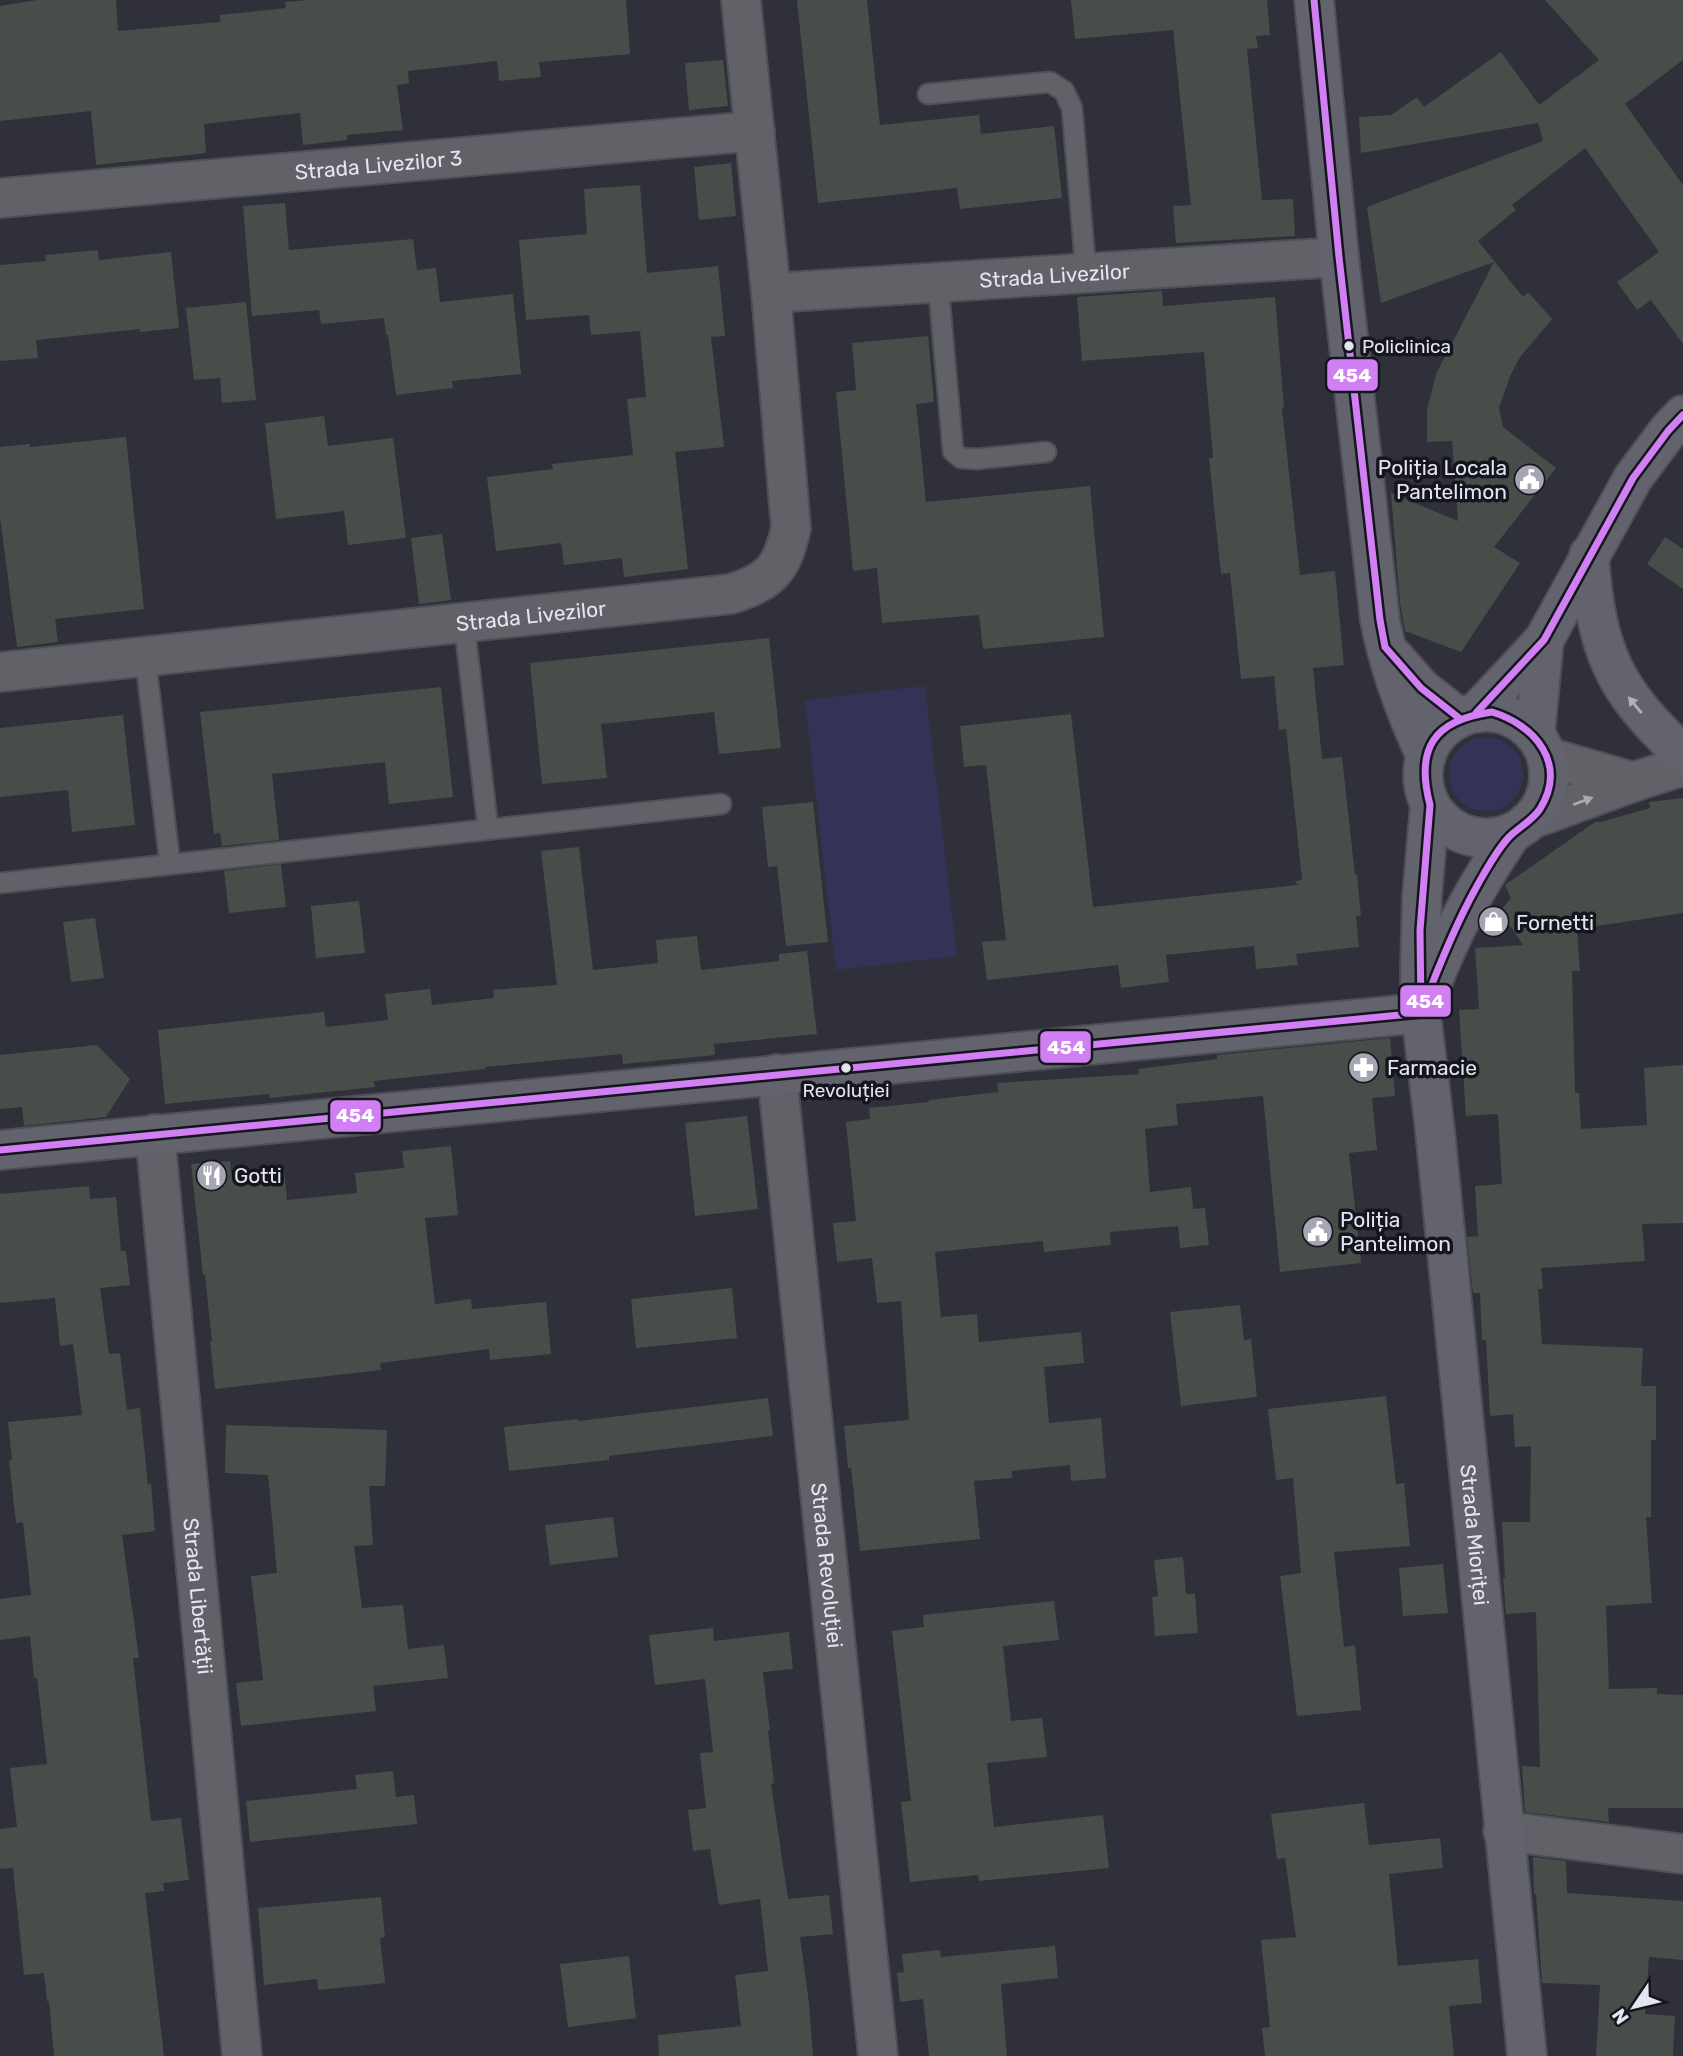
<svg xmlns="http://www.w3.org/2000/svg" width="1683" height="2056" font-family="Rubik,sans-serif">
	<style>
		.green { fill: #343357 }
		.building { fill: #474d49 }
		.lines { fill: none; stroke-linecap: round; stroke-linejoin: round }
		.lane-casing { stroke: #4e4e57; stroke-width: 23 }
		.street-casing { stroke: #4e4e57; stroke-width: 42 }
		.secondary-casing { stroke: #4e4e57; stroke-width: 42 }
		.lane { stroke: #616168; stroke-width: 19 }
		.street { stroke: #616168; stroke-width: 38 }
		.secondary { stroke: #63636d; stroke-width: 38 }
		.bus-1-casing { stroke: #15151e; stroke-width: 12 }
		.bus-1 { stroke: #d080f3; stroke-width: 7 }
		.oneway { fill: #b0b1bc }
		.oneway2 { fill: #a9aab3 }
		.bus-dot { fill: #e4e5f1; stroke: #15151e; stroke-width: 2.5 }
		.labels { text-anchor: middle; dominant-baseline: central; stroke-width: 7; stroke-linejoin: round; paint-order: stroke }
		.bus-label { font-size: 19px; fill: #e4e5f1; stroke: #15151e; text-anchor: start }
		.street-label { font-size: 21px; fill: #e4e5f1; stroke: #15151e }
		.poi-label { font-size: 21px; fill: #e4e5f1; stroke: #15151e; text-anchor: start }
		.line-badge { stroke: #15151e; stroke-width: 2.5 }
		.badge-label { font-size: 19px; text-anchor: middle; font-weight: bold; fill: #fff }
	</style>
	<rect width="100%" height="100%" fill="#30303a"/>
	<g class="green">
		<path d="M925,686L957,956L836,970L805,700Z"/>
		<circle cx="1486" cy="774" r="37"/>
	</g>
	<g class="building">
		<path d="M37,0H116L118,31L220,22V15L286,8L285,2L308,0H626L630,54L539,62L541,77L499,81L497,61L408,71L409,83L397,85L403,130L347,135V140L303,145L300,113L204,124L206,153L96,165L91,111L0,121V6Z"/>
		<path d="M797,0H867L880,125L979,115L981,134L1054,126L1062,198L960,209L957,188L818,203Z"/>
		<path d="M1071,0H1267L1270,35L1256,36L1258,48L1247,49L1262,200L1293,199L1295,236L1176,243L1173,206L1191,205L1173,30L1075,39Z"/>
		<path d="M1545,0H1683V60L1625,104L1683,185V344L1651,300L1637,310L1617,282L1659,252L1585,148L1512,205L1516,210L1478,241L1523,297L1528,292L1552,319L1520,357L1510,376L1499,408L1503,427L1556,468L1494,547L1520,563L1461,652L1405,631L1400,603L1391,493L1458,521L1452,441L1427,442V410L1436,374L1494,262L1381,303L1367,207L1543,141L1538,123L1361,153L1359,117L1391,115L1417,97L1424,107L1501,52L1539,105L1599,60Z"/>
		<path d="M723,60L728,106L689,110L685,63Z"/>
		<path d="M731,163L736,216L699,220L694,167Z"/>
		<path d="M640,185L647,273L718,266L725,336L711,337L724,447L675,452L688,569L624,577L622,558L564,565L561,543L496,551L487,477L553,469L552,464L633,455L627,399L646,397L640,331L591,335L589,315L526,320L519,240L587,234L584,189Z"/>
		<path d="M285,203L289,250L413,239L417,270L436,268L440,302L513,294L521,374L452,381L453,388L396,395L388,335H386L384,318L321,324L319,310L252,316L243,206Z"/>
		<path d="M98,250L99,260L171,252L179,328L140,332V329L36,340L38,358L0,361V265L46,261L45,255Z"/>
		<path d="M1162,291L1163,306L1275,297L1284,407L1282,408L1300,575L1335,571L1344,665L1313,668L1322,759L1342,757L1355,875L1357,874L1361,916H1356L1359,947L1296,954L1298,965L1256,969L1254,946L1166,955L1169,982L1121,988L1118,965L987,980L982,942L1006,940L986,765L964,767L960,726L1071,714L1093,907L1297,885L1296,881L1302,880L1286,729L1279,730L1274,676L1241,679L1230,573L1221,574L1209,458H1213L1204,352L1082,361L1077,297Z"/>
		<path d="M246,302L256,400L222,403L220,378L194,380L186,308Z"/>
		<path d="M928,336L934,402L916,404L926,502L1090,486L1104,637L983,649L979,615L882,623L877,568L853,571L836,392L856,390L852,343Z"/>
		<path d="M324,416L328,446L393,438L406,538L348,545L344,511L276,519L265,423Z"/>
		<path d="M126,437L144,609L55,619L58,642L17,647L0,517V447L30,444V447Z"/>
		<path d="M442,534L451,600L419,604L411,538Z"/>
		<path d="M1665,537L1683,549V589L1647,564Z"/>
		<path d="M769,638L781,748L719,754L714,712L601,724L607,778L542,784L530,663Z"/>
		<path d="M441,687L453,797L389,804L385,762L272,774L279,840L222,846L220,833L214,834L200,712Z"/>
		<path d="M123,715L135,825L72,832L68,790L0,797V728Z"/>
		<path d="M1683,798V913L1577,929L1580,971H1572L1575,1093H1579L1581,1129L1647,1125L1644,1068L1683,1065V1223L1642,1224L1645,1261L1541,1268L1543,1289H1538L1542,1344L1643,1348L1641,1386H1656V1440H1651V1517H1646L1652,1603L1606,1606L1609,1689L1657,1688V1694L1683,1695V1808H1608L1609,1822L1525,1812L1522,1766L1540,1767L1536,1612L1506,1614L1503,1578H1505L1502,1522H1530L1531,1446L1515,1447L1513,1414L1490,1416L1486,1340H1482L1480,1293H1473L1467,1237L1478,1236L1475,1186L1502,1184L1498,1114L1466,1116L1459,1010L1479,1009L1475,948L1523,945L1500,911L1511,898L1505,885L1595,822H1601L1650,808L1649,802Z"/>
		<path d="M813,802L828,942L786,946L777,866L768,867L762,807Z"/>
		<path d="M579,847L593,970L658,963L656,940L697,936L701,970L779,961V954L807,951L817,1034L714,1044L715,1055L623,1064L622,1054L485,1067V1069L374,1081L375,1087L269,1098V1094L165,1104L158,1030L324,1012L326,1027L388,1020L385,994L430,989L432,1005L494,998L493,990L557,985L541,851Z"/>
		<path d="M281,864L286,907L229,913L224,871Z"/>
		<path d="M359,901L365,953L316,958L311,906Z"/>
		<path d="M95,918L104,978L71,982L63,922Z"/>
		<path d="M1390,1038L1395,1096L1372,1098L1377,1150L1349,1153L1361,1263L1280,1272L1263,1096L1176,1104L1178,1125L1145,1129L1150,1192L1191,1187L1193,1209L1205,1208L1209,1245L1180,1248L1178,1226L1110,1232L1111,1245L1044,1252L1043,1241L935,1252L941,1317L977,1314L979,1342L1081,1332L1084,1363L1044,1367L1049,1423L1101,1418L1106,1478L1071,1481L1070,1465L1012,1471V1478L974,1481L980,1539L860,1551L851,1468H848L844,1426L909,1420L901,1301L877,1303L872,1258L837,1262L833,1223L856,1221L846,1122L870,1119L869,1108L929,1102V1100L998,1092L997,1083L1139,1074L1138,1069L1217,1059V1055Z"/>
		<path d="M97,1045L130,1079L106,1117L24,1126L22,1107L0,1109V1055Z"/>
		<path d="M747,1116L758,1209L695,1216L685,1123Z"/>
		<path d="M451,1146L458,1215L425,1218L435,1304L471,1299L472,1309L546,1302L551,1354L490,1360L489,1349L380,1363L381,1370L215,1389L210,1342H212L205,1275H203L191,1164L230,1161L231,1173L284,1168L287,1200L357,1193L355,1173L404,1168L402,1151Z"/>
		<path d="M89,1186L90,1199L116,1197L121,1251H126L130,1285L100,1288L109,1354L120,1353L127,1410L140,1408L148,1485L151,1484L155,1531L122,1535L139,1658H133L151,1821L181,1818L189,1880L163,1883L164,1891L145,1893L164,2056H54L49,2001H47L44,1973L24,1975L13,1868L0,1869V1829L17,1827L10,1768L47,1764L37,1678H34L30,1636L0,1640V1599L31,1595L23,1522L16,1523L9,1461L12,1460L8,1422L82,1415L73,1344L60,1346L55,1298L0,1303V1194Z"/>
		<path d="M732,1288L737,1338L636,1348L631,1299Z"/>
		<path d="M1240,1305L1244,1340L1251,1339L1257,1397L1181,1406L1170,1312Z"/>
		<path d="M1386,1396L1396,1484L1404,1483L1410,1546L1334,1552L1344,1647L1355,1645L1361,1710L1297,1716L1280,1576L1301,1573L1293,1478L1276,1480L1268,1409Z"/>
		<path d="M768,1398L773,1436L609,1456V1460L509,1471L504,1427L578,1419V1421Z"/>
		<path d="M226,1425L387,1430L385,1486H369L373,1545L354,1546L362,1608L403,1605L408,1649L444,1645L448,1678L373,1686L376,1711L241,1726L236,1683L263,1680L251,1576L277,1573L268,1475L225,1473Z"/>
		<path d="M613,1517L618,1557L550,1565L545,1525Z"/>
		<path d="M1183,1557L1186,1594H1195L1198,1633L1155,1636L1152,1597L1158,1596L1154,1560Z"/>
		<path d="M1443,1564L1448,1613L1403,1616L1399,1568Z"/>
		<path d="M1054,1601L1059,1640L1003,1646L1011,1721L1042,1718L1047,1757L987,1763L994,1827L1103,1815L1109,1868L979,1881L978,1875L910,1882L901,1802L911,1801L892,1631L924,1627L923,1615Z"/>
		<path d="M713,1628L714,1641L789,1632L793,1669L763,1672L770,1731H768L774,1783L771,1784L788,1899L829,1895L833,1934L800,1937L809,2003L813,2056H659L658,2035L741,2026L735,1975L768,1971L760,1899L719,1905L710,1849L693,1851L688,1810L706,1808L700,1753L713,1752L705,1679L655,1685L649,1635Z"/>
		<path d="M393,1771L396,1797L414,1795L417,1824L250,1842L246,1801L357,1789L355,1775Z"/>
		<path d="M1364,1803L1369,1845L1440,1838L1443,1868L1389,1874L1398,1966L1478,1959L1482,2003L1449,2006L1454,2056H1265L1262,2028L1270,2027L1261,1940L1296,1937L1285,1858L1277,1859L1271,1814Z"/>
		<path d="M1533,1857L1566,1861L1567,1893L1683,1901V1960L1649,1957L1645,2014L1675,2016L1673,2056H1596L1600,1985L1542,1983L1536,1894H1534Z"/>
		<path d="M381,1897L385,1937L380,1938L385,1983L318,1990L317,1979L264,1985L258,1908Z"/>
		<path d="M1055,1946L1058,1978L1001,1984L1007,2056H929L923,1999L900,2002L897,1973L904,1972L902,1954L940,1950L941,1957Z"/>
		<path d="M629,1956L636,2018L568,2027L560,1964Z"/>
	</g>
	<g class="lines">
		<defs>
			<g id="lane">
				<path d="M928,94L1050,82L1064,91L1072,108L1086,273"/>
				<path d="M938,282L953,451L961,458L977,459L1046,452"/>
				<path d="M464,622L488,829"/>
				<path d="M145,656L170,864"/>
				<path d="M0,883L721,804"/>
			</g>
			<g id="street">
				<path id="s1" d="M0,198L755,131"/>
				<path id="s2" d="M771,293L1339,257"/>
				<path id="s3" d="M0,672L731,594C771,581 782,569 791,528L771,293L741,0"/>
				<path d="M1547,757L1633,782"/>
				<path d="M1532,819L1633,782L1683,766"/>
				<path id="s4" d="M777,1074L878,2056"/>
				<path id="s5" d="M155,1134L242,2056"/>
				<path d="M1503,1831L1683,1854"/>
			</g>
			<g id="secondary">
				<path d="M1314,0L1339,257L1380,620C1389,668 1405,711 1426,756"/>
				<path d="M1589,555C1596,650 1613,690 1683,754"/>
				<path d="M1393,656L1421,688L1459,718"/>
				<circle cx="1486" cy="775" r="63"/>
				<path d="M1476,713L1544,640L1633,478L1668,431L1683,415"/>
				<path d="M1535,735L1544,640"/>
				<path id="s6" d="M1430,805L1422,896L1420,969L1421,1013L1435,1131L1527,2056"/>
				<path d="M1428,994C1450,934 1476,886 1512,833"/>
				<path d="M0,1150L1421,1013"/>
			</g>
		</defs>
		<use href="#lane" class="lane-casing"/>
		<use href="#street" class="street-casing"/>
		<use href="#secondary" class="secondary-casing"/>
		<use href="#lane" class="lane"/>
		<use href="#street" class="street"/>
		<use href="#secondary" class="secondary"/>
		<defs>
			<g id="bus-1">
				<path d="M1314,0L1339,257L1380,620L1385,647L1421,688L1459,718"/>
				<path d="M1492,712C1535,725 1568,764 1540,809C1532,821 1519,827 1509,837C1496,851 1486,870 1477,886C1454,927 1437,970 1421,1013L1420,930L1430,805C1415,748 1434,720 1492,712Z"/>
				<path d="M1476,713L1544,640L1633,478L1668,431L1683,415"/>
				<path d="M0,1150L1421,1013"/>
			</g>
		</defs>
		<use href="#bus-1" class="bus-1-casing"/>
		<use href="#bus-1" class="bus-1"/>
	</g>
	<defs><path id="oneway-solid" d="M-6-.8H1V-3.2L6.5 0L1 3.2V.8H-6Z" transform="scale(1.75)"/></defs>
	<use class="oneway" href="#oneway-solid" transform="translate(1635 705) rotate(-129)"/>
	<use class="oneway2" href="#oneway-solid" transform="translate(1583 801) rotate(-21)"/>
	<defs>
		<symbol id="civic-disc" viewBox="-11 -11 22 22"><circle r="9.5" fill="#a5a6b1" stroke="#15151e"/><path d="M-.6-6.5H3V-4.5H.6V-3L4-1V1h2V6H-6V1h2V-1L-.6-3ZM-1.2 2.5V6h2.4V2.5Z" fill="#fff"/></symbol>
		<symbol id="shop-disc" viewBox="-11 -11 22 22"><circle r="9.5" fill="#a5a6b1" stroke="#15151e"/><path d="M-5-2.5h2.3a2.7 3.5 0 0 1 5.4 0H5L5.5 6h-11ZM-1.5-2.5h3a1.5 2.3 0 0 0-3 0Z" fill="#fff"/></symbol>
		<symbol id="pharmacy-disc" viewBox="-11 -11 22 22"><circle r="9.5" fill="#a5a6b1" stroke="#15151e"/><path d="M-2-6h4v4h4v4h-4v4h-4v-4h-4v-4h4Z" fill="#fff"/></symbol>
		<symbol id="restaurant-disc" viewBox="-11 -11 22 22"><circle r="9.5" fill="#a5a6b1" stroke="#15151e"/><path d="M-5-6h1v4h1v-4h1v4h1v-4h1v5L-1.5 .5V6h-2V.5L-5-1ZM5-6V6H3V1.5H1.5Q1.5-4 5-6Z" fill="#fff"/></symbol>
	</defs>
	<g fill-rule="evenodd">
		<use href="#civic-disc" x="1512" y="462" width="35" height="35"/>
		<use href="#shop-disc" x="1476" y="904" width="35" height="35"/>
		<use href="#pharmacy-disc" x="1346" y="1050" width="35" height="35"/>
		<use href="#restaurant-disc" x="194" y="1158" width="35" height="35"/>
		<use href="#civic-disc" x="1300" y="1214" width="35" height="35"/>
	</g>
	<g class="bus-dot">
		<circle cx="1349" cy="346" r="6"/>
		<circle cx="846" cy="1068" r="6"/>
	</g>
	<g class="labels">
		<g class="bus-label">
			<text x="1362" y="346">Policlinica</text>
			<text x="846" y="1090" text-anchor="middle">Revoluției</text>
		</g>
		<g class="street-label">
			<text stroke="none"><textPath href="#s1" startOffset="380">Strada Livezilor 3</textPath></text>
			<text stroke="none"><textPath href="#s2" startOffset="284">Strada Livezilor</textPath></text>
			<text stroke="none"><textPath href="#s3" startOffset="534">Strada Livezilor</textPath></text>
			<text stroke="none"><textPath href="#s6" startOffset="733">Strada Mioriței</textPath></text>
			<text stroke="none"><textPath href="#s4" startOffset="494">Strada Revoluției</textPath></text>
			<text stroke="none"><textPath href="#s5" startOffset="464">Strada Libertății</textPath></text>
		</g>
		<g class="poi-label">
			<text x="1507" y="467" text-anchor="end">Poliția Locala<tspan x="1507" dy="24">Pantelimon</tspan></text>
			<text x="1516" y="922">Fornetti</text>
			<text x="1387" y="1067">Farmacie</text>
			<text x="234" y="1175">Gotti</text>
			<text x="1340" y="1219">Poliția<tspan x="1340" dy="24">Pantelimon</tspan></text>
		</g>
	</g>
	<g class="line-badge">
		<rect x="1326" y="358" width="53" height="34" rx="7" fill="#d080f3"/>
		<rect x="1399" y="984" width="53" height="34" rx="7" fill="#d080f3"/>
		<rect x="1039" y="1030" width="53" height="34" rx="7" fill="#d080f3"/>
		<rect x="329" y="1099" width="53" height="34" rx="7" fill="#d080f3"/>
	</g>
	<g class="badge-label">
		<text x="1352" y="382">454</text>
		<text x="1425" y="1008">454</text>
		<text x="1066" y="1054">454</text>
		<text x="355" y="1122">454</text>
	</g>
	<g transform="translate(1634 2007) rotate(235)" stroke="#15151e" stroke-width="5" paint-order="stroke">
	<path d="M0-5L12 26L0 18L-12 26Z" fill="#e4e5f1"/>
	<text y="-10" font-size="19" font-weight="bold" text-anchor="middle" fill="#e4e5f1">N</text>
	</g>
</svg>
